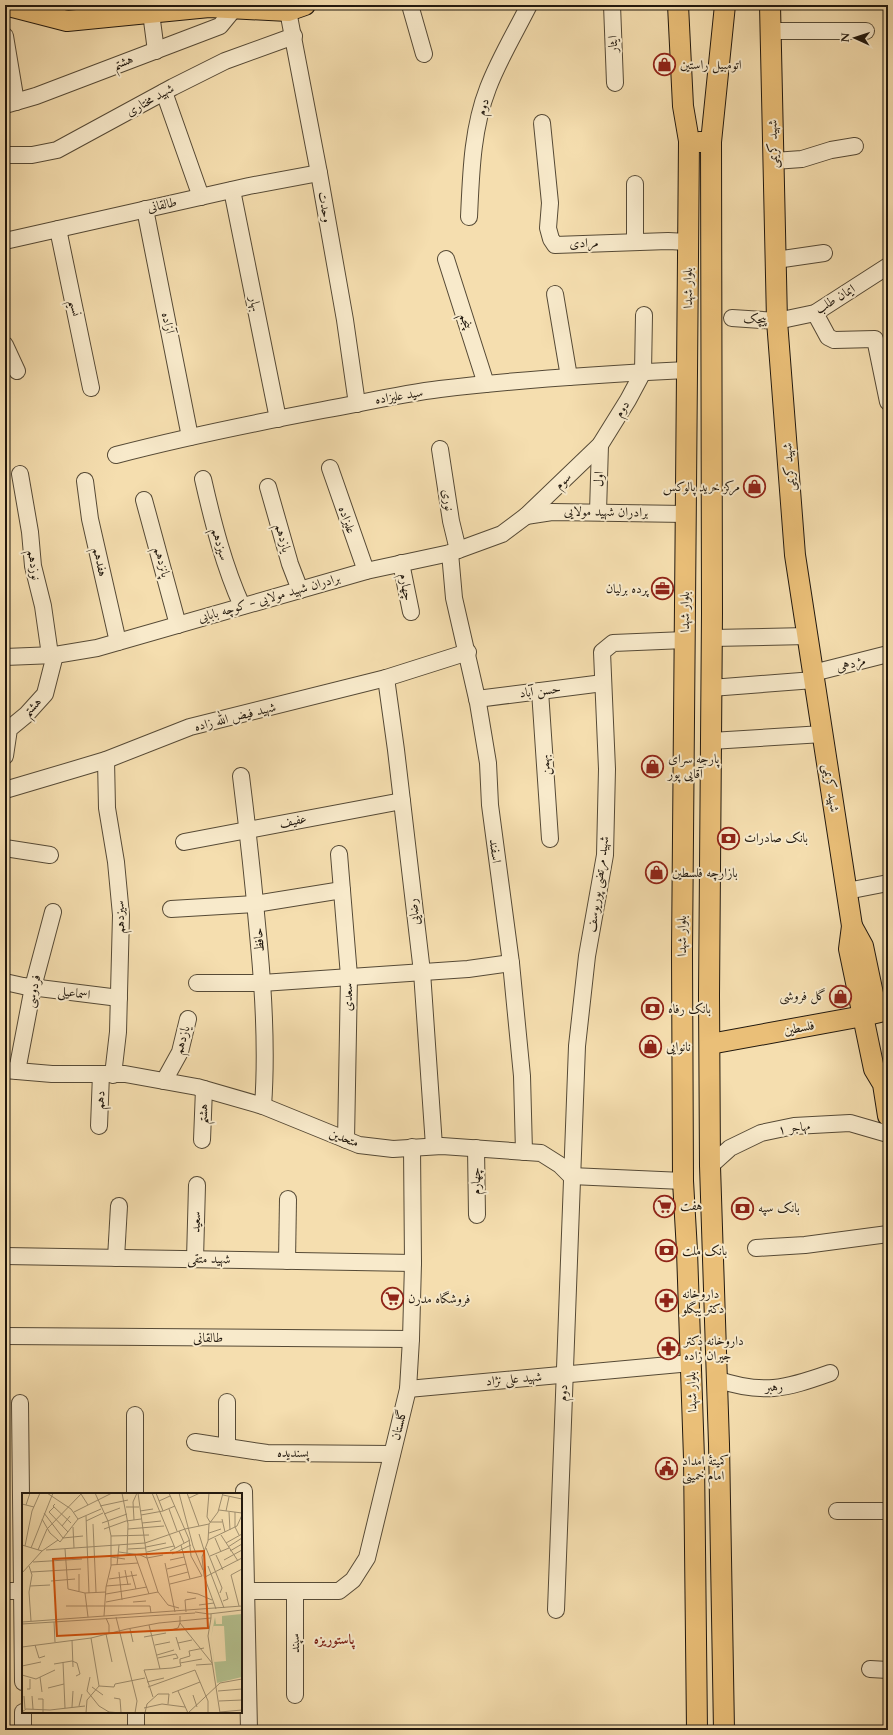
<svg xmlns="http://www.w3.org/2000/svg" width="893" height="1735" font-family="Cardo,Amiri,serif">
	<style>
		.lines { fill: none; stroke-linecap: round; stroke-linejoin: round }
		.minor-casing { stroke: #564a36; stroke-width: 18 }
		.major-casing { stroke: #21180e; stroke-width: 22 }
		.minor { stroke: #f8eacb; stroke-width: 16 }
		.major { stroke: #eabf78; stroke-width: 20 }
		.labels { text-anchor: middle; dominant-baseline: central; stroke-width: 4; stroke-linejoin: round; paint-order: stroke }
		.street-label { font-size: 13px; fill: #21180e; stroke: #f8eacb }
		.poi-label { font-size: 13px; fill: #21180e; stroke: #f8eacb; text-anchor: start }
		.neighbourhood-label { font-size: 14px; font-weight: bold; fill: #7a1f14; stroke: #f8eacb }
		.inset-road { fill: none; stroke: #a08f6f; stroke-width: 1 }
		.view { fill: #d4520c; fill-opacity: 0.15; stroke: #d4520c; stroke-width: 2 }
		.inset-edge { fill: none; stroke: #21180e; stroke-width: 2 }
	</style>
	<rect width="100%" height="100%" fill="#f5deaf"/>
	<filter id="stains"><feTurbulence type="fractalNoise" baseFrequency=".005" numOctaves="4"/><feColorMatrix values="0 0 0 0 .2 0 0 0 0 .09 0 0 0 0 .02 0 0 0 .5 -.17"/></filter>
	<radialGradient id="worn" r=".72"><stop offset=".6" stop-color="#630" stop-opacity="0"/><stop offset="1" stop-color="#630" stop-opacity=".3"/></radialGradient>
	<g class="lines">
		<defs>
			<g id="minor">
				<path d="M410,5L424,54"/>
				<path d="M612,5L615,83"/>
				<path d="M288,11L319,173L345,320L357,404"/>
				<path d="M151,13L156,51"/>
				<path d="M771,31H866"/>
				<path d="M5,36L16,102"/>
				<path d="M164,92L201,197"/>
				<path d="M5,105L36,96L220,26L234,9"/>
				<path d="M542,123L550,203L548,228L551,239L555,245L668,241L688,242"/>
				<path d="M5,155H32L57,150L173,87L225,61L294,36"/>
				<path d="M774,161L802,159L831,150L855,146"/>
				<path d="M635,184V241"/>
				<path d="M232,190L278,419"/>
				<path d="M145,209L190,437"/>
				<path d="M469,217C471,174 472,129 488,88C499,59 515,33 529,5"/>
				<path d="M58,229L91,388"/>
				<path d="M5,241L249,186L319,173"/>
				<path d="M446,259L486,384"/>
				<path d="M776,260L824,253"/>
				<path d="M555,294L569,377"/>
				<path d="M815,313L828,337L834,340L875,339L888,402"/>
				<path d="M732,318L777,321L815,313L888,266"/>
				<path d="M5,345L17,371"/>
				<path d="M440,449L451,521L458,550"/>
				<path d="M116,455C185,437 254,423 323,410C362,403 400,394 440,389C522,379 604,374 687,370"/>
				<path d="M330,468L366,571"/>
				<path d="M20,474L30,532L33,566L43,606L50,655"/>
				<path d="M203,479C213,523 224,566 242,606"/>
				<path d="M85,481L90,519L118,642"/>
				<path d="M268,487L290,564L300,590"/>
				<path d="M144,500L178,625"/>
				<path d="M598,512L600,445"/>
				<path d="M526,516L552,512L686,514"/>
				<path d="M450,553L454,598L478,703L488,763L490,805L511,963L522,1076L524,1152"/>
				<path d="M401,563L411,612"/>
				<path d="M712,638L808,636"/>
				<path d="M5,657L55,655L97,648L366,571L450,553L502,534L526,516L600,445L628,400L643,372L644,315"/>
				<path d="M813,673L888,654"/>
				<path d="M386,678L396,750L422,972L434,1146"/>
				<path d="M711,688L814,680"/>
				<path d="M540,691L550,839"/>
				<path d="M477,699L603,683"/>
				<path d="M711,741L823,734"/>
				<path d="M5,756L9,729L26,715L45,694L55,655"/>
				<path d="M106,760L107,808L116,862L121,915L118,1032L113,1075"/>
				<path d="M241,776C248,832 254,888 259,945C264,999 267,1052 263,1106"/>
				<path d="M5,790L106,760L190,727L386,678L468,652"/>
				<path d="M184,842L402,801"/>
				<path d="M5,848L50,855"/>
				<path d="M339,854L349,976L346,1140"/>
				<path d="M847,891L888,883"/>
				<path d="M171,909L255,904L342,890"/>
				<path d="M5,982L23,986L119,998"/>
				<path d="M197,983H262L468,969L511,963"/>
				<path d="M5,1070L52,1074H125L197,1087L263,1106L359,1145L393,1149L442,1146L541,1153L560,1165L571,1176L683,1181"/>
				<path d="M17,1071L33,987L53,912"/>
				<path d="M164,1081L180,1052L188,1019"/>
				<path d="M99,1126L101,1074"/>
				<path d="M202,1140L204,1089"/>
				<path d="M476,1148L477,1215"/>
				<path d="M710,1166L730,1148L761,1133L794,1126L850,1123L888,1134"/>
				<path d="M756,1248L805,1245L888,1234"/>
				<path d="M5,1256L413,1263"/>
				<path d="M116,1258L119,1206"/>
				<path d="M195,1259L197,1185"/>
				<path d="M287,1261L288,1199"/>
				<path d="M5,1336L411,1339"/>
				<path d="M716,1379C763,1395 785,1389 830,1373"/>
				<path d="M408,1389L691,1363"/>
				<path d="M227,1402V1447"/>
				<path d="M20,1403L23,1682"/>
				<path d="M135,1415V1494"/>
				<path d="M195,1442L267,1453L392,1454"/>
				<path d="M244,1491L249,1730"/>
				<path d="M837,1511H888"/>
				<path d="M5,1591H23"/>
				<path d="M241,1591H339L353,1580L367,1558L408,1389L411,1339L413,1263L412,1147"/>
				<path d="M556,1610L577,1046L587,956L605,855L607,769L602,652L613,643L685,640"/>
				<path d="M870,1669L888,1670"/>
				<path d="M295,1695V1591"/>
				<path d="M23,1712V1730"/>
				<path d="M136,1712V1730"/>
			</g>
			<g id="major">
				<path d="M5,5L67,21L209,7L288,11L305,5"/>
				<path d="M678,5L683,106L689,141L682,952L683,1181L687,1251L694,1458L697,1730"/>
				<path d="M770,5L777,321L795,555L852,926L849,949L874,1069L883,1084L888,1116"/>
				<path d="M699,142H711L725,5"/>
				<path d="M711,142L712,613L709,996L710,1166L719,1444L724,1730"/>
				<path d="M852,926L863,946L876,1008"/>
				<path d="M710,1044L863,1016L888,1010"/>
			</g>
		</defs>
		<use href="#minor" class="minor-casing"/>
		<use href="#major" class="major-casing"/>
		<use href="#minor" class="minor"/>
		<use href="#major" class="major"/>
	</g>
	<defs>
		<symbol id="shop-ring" viewBox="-11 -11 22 22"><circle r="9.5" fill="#f8eacb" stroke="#8f2418" stroke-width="1.5"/><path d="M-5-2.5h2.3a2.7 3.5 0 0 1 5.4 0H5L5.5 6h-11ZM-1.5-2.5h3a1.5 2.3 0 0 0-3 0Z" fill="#8f2418"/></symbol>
		<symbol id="office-ring" viewBox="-11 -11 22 22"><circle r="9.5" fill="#f8eacb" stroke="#8f2418" stroke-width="1.5"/><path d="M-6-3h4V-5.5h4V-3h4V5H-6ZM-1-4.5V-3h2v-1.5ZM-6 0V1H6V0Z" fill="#8f2418"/></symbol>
		<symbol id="bank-ring" viewBox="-11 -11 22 22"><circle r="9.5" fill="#f8eacb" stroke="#8f2418" stroke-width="1.5"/><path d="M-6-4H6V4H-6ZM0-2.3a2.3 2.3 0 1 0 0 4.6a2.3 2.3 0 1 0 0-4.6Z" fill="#8f2418"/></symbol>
		<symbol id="supermarket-ring" viewBox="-11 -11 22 22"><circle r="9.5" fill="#f8eacb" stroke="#8f2418" stroke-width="1.5"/><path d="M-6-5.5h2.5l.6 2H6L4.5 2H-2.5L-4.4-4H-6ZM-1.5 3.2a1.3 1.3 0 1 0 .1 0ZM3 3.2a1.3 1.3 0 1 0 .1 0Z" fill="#8f2418"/></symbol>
		<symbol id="pharmacy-ring" viewBox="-11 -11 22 22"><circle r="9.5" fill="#f8eacb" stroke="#8f2418" stroke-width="1.5"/><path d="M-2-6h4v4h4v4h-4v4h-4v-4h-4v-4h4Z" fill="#8f2418"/></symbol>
		<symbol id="civic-ring" viewBox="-11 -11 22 22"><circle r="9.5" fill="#f8eacb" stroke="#8f2418" stroke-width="1.5"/><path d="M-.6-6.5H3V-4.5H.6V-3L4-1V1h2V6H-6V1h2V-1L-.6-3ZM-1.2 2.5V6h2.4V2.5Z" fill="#8f2418"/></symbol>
	</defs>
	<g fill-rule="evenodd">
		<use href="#shop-ring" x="652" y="52" width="25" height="25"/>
		<use href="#shop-ring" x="742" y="474" width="25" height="25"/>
		<use href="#office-ring" x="650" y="576" width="25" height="25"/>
		<use href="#shop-ring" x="640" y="754" width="25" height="25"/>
		<use href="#bank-ring" x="716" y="826" width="25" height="25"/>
		<use href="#shop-ring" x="644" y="860" width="25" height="25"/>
		<use href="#shop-ring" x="828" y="984" width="25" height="25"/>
		<use href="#bank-ring" x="640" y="996" width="25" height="25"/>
		<use href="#shop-ring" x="638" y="1034" width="25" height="25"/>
		<use href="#supermarket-ring" x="652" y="1194" width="25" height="25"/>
		<use href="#bank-ring" x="730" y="1196" width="25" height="25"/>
		<use href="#bank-ring" x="654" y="1238" width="25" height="25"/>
		<use href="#supermarket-ring" x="380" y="1286" width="25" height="25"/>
		<use href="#pharmacy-ring" x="654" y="1288" width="25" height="25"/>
		<use href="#pharmacy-ring" x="656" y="1336" width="25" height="25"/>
		<use href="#civic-ring" x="654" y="1456" width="25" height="25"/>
	</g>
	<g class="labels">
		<g class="street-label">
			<text transform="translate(613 44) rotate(-93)">ایثار</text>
			<text transform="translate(123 62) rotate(-21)">هشتم</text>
			<text transform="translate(150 100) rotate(-29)">شهید مختاری</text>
			<text transform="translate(483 107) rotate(-75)">دوم</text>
			<text transform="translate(773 144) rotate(-91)">شهید کریمی</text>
			<text transform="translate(162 205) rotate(-12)">طالقانی</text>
			<text transform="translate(325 207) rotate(80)">وحدت</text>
			<text transform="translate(584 243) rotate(-2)">مرادی</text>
			<text transform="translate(688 288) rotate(-90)">بلوار شهدا</text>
			<text transform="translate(835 299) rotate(-31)">ایمان طلب</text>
			<text transform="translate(255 304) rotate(79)">بهار</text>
			<text transform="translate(75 308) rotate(79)">نسیم</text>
			<text transform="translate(755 319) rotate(4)">پیچک</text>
			<text transform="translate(466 321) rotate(73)">پنجم</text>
			<text transform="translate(168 323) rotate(78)">آزاده</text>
			<text transform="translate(399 396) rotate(-9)">سید علیزاده</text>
			<text transform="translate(622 409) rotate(-58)">دوم</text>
			<text transform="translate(789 467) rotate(-94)">شهید کریمی</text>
			<text transform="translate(599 479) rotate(-89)">اول</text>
			<text transform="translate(563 481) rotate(-44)">سوم</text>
			<text transform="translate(448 500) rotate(82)">نوری</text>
			<text transform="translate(606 512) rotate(1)">برادران شهید مولایی</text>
			<text transform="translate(347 520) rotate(71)">علیزاده</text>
			<text transform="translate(283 538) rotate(75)">یازدهم</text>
			<text transform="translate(220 544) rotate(74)">سیزدهم</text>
			<text transform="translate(100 562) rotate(78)">هفدهم</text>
			<text transform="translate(162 562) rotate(75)">پانزدهم</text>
			<text transform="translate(34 565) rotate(81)">نوزدهم</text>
			<text transform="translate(406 587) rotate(79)">چهارم</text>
			<text transform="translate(269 598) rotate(-16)">برادران شهید مولایی - کوچه بابایی</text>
			<text transform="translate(685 612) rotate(-90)">بلوار شهدا</text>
			<text transform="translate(851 664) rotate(-14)">مژدهی</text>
			<text transform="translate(540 691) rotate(-7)">حسن آباد</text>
			<text transform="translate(32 707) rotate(-46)">هشتم</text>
			<text transform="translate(235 717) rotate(-14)">شهید فیض الله زاده</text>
			<text transform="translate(545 765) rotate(-94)">بهمن</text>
			<text transform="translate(831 788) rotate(81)">شهید کریمی</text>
			<text transform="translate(293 821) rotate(-11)">عفیف</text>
			<text transform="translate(495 851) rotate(83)">اسفند</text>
			<text transform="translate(598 884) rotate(-82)">شهید مرتضی پوریوسف</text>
			<text transform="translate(414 912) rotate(-97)">رضایی</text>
			<text transform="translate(120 917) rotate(-91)">سیزدهم</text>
			<text transform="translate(682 936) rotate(-90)">بلوار شهدا</text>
			<text transform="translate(259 940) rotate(-95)">حافظ</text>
			<text transform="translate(33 991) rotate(-77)">فردوسی</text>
			<text transform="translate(74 993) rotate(7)">اسماعیلی</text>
			<text transform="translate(348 997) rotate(-89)">سعدی</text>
			<text transform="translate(799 1028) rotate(-11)">فلسطین</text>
			<text transform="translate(182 1040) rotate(-74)">یازدهم</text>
			<text transform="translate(100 1100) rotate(-87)">دهم</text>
			<text transform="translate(203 1114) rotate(-88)">هشتم</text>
			<text transform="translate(794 1128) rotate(-7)">مهاجر ۱</text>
			<text transform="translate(344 1138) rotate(20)">متحدین</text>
			<text transform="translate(476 1181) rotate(-91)">چهارم</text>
			<text transform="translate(196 1222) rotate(-88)">سعید</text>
			<text transform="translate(209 1259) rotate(1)">شهید متقی</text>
			<text x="208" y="1338">طالقانی</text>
			<text transform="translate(514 1379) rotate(-5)">شهید علی نژاد</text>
			<text transform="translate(774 1387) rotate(-3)">رهبر</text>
			<text transform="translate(692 1392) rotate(-92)">بلوار شهدا</text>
			<text transform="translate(563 1393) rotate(-88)">دوم</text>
			<text transform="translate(399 1425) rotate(-76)">گلستان</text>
			<text transform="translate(293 1453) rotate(1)">پسندیده</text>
			<text transform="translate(295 1643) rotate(-90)">سپند</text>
		</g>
		<g class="poi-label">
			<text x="680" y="65">اتومبیل راستین</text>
			<text x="740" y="487" text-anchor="end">مركز خريد پالوكس</text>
			<text x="648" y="589" text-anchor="end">پرده برلیان</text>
			<text x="668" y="759">پارچه سرای<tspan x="668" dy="15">آقایی پور</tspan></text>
			<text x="744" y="838">بانک صادرات</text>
			<text x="672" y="873">بازارچه فلسطین</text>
			<text x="826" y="996" text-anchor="end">گل فروشی</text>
			<text x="668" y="1009">بانک رفاه</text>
			<text x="666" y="1047">نانوایی</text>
			<text x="680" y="1206">هفت</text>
			<text x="758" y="1208">بانک سپه</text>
			<text x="682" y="1251">بانک ملت</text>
			<text x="682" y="1294">داروخانه<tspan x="682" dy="15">دکتر یبگلو</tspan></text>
			<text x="408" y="1299">فروشگاه مدرن</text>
			<text x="684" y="1341">داروخانه دکتر<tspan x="684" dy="15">جیران زاده</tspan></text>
			<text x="682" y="1461">کمیتهٔ امداد<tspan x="682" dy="15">امام خمینی</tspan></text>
		</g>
		<g class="neighbourhood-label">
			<text x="334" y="1639">پاستوریزه</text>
		</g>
	</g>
	<g transform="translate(22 1493)">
		<rect width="220" height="220" fill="#f5deaf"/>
		<path d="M220,121V184L195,190L189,145L193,124L194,131H200V123ZM191,133H202L204,168L192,169L189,145Z" fill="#b5c290" fill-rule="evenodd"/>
		<path class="inset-road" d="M25,0L49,16L56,26M73,0L86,28L89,43V73L84,94L82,123M100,0L106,31L105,61M116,0L125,65L136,99L146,112L157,115M130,0L153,55M134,0L141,18L153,13M147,0L167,46L169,63L180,83M157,0L171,53L181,77M165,0L177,33M187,0L185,24L188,29H200M59,1L66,12M201,2L220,6M167,5L178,0M137,8L148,3M0,11L12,14M33,11L31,13L49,30M4,12L8,0M78,13L106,7M32,14L27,19L46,39M104,14H117M147,16L155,38M197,17L220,20M118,18L131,16M204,18L207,4M52,19L90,0M207,19L208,37M213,19V34L217,42M22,20L41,45L61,43M82,21L98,15M119,22L141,18M64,23L67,100M20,26L28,40L36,47M56,26L79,16M200,26L203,39M112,27L111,9L115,0M64,28L81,20M80,30L105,21M120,30L139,28M71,31L74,99M40,33L48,23M51,34L52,55M82,36L104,28L119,26M106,36L142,33M157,38L162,50M187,40L199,36M177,41L182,57M199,42L216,68M89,43L127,42M193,45L199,59M186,47L215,33L220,22M204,50L220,41M0,52L20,58M159,52L168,86M3,53L10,18L18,0M124,54L144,50M206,54L220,45M9,55L31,0M184,55L200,95L198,100M43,56L46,96L63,100L84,99M106,56L124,55M16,57L25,36L60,0M24,57L123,50L163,36L187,31M148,58L168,47M208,58L220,51M97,59L118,62L125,65M125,59L152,53M150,61L169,52M113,62L127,101M194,62L201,77M188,63L207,55M89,64L103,66M125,65L141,62M148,67L162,64M202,67L220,57M11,69L60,66M143,70L153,119M89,72L116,70M95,72L97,52M7,73L10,82L7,99L9,128M186,73L202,115M145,76L164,71M103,77L106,92M109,78L114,96M9,79L59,76M97,79L100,107M0,80L20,58L36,47L38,49L56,26M147,84L166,79M183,84L220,65M87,86L115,82M29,88L53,86M148,91L180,83M8,93L28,92M84,93L109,91M57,98V81M165,99L176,101L190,107M63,100L66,124M84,101L125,94M201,108L206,106L204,99M84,109L136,99M111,109L124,108M177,112L192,110M44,113H128L129,120M217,113L209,82L220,76M194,116L182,83L180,64L186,48L187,31L196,19L201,0M164,119L163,107L174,105M173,119L187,121L220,117M158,123V130L190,170M94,124L115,208L113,220M84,125L87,132V141M189,125L186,143L198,220M0,129L220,113M32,129L33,149M0,131L173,120M127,132L138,176M105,136L137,130L189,125V121M108,136L111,149M149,137L156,135L158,130M84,141L90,169M122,144L144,140M154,144L158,157M50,147L51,174M156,150L170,147M13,152L17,165L23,163M133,152L148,149M0,154L69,145L105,136M135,162L152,157M136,165L154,161L156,165L151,166M41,169L43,215M158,170V166L168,163L167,158L182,155M32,171L50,168L55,170L58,181L54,183M174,172L190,171M0,173L19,169M0,182L14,186L33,177M18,184L20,199M68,184L65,198L77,213L87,219L100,220M125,189L142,185M77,193L92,194L93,191L123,185M70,194L81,202M126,194L173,177L186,208V219M26,195L42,191M5,196H8V186M156,198L166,220M196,198L220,196M150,200L178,189M171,202L175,214M2,203L3,216M10,203L11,216M131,204L122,177L150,175L159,173L158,170L180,166M92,205L98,206L99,219M16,206H21V220M197,208L220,207M57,213L60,201M50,214L51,198M122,215L140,211L163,214M0,219L4,216L28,217L63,213M198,219L220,217M64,220L65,207L77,193L69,145M123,220L125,211L136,201H147L146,211M166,220L198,190L220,186"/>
		<path class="view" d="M182,58L186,135L35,143L31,66Z"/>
		<rect width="220" height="220" class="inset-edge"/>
	</g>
	<rect width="893" height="1735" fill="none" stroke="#f5deaf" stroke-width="20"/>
	<rect x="6" y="6" width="881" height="1723" fill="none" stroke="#21180e" stroke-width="2"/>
	<rect x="10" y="10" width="873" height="1715" fill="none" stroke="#21180e"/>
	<g transform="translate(855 38) rotate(273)" stroke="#f8eacb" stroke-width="3" paint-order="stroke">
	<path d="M0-3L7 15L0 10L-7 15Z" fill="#21180e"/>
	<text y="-6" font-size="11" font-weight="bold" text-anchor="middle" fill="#21180e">N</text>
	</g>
	<rect width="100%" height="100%" filter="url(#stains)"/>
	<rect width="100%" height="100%" fill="url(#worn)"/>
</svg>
